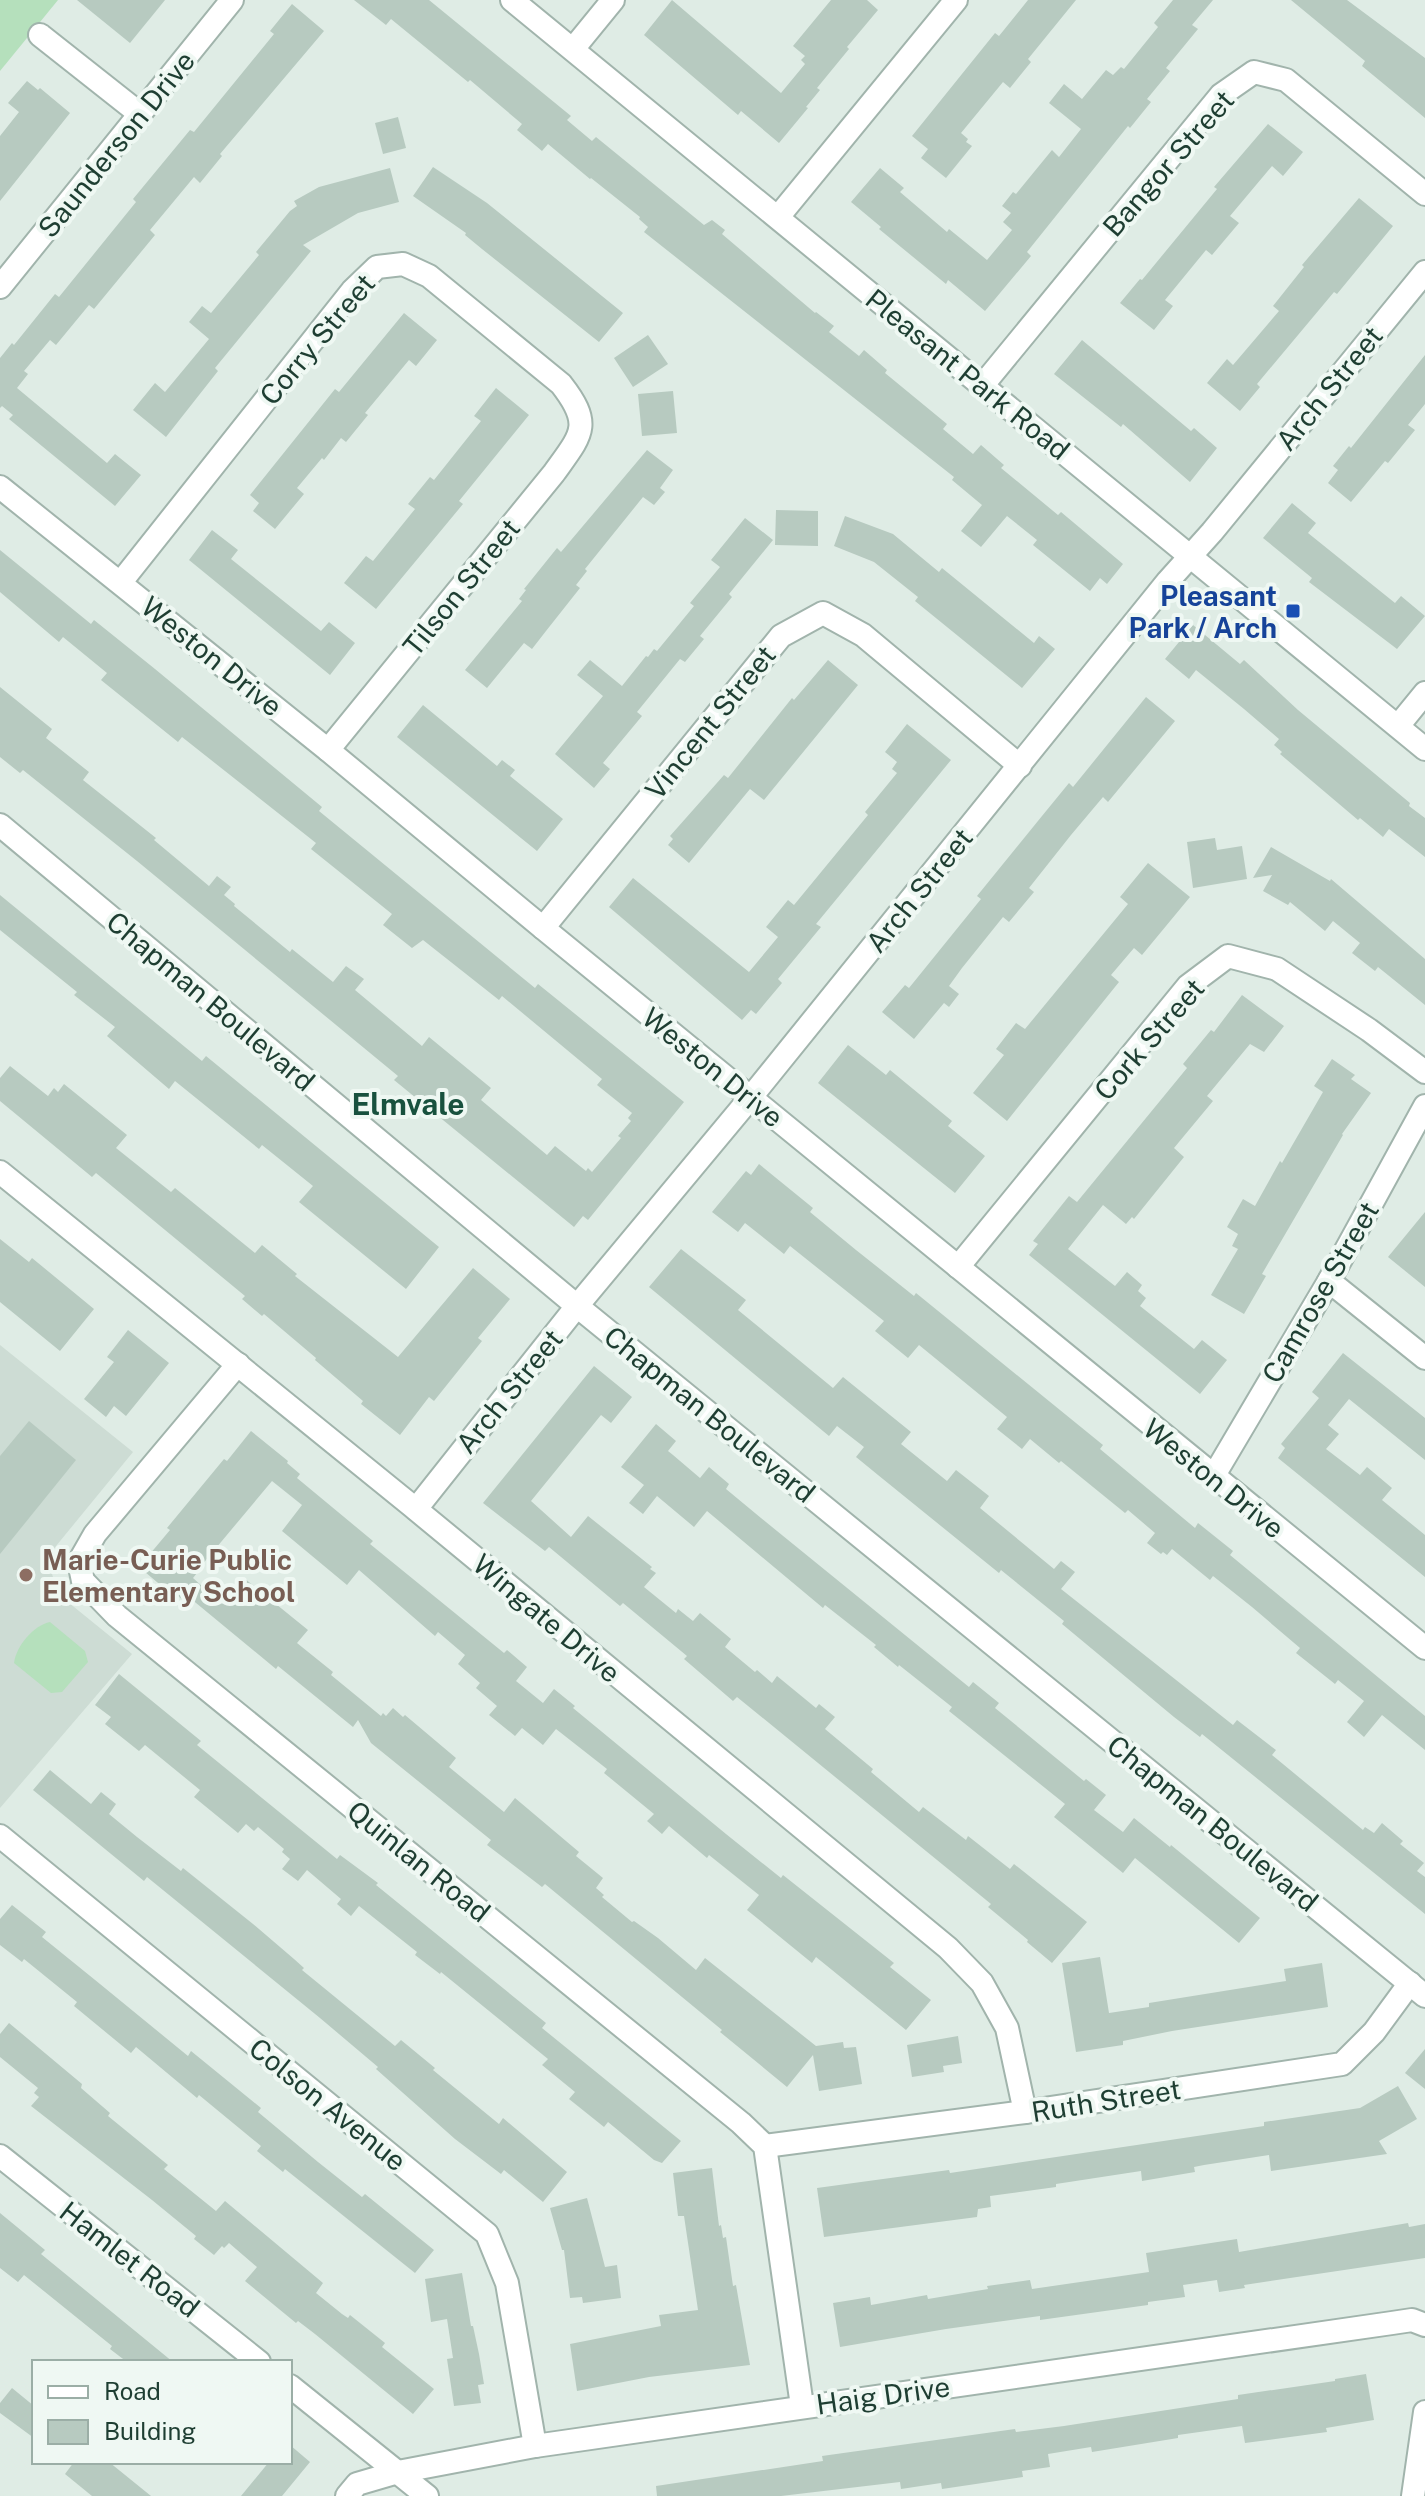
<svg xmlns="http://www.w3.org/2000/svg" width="1425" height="2496" font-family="'Public Sans',sans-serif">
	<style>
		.built { fill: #cddcd4 }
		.green { fill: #b5e0bc }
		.building { fill: #b7cac0 }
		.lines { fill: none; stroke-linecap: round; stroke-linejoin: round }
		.minor-casing { stroke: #a1b4ac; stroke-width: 26 }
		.minor { stroke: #fff; stroke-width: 22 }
		.transit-dot { fill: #1a4fb4; stroke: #eff8f3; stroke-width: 3 }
		.education-dot { fill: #8d6e63; stroke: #eff8f3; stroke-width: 3 }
		.labels { text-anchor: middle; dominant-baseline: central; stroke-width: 8; stroke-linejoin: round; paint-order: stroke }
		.street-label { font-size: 28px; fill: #1e3e32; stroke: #eff8f3 }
		.transit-label { font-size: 28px; font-weight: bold; fill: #164399; stroke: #eff8f3; text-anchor: end }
		.education-label { font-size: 28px; font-weight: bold; fill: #785e54; stroke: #eff8f3; text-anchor: start }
		.neighbourhood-label { font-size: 30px; font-weight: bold; fill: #18513e; stroke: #eff8f3 }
	</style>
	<rect width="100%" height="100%" fill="#dfece5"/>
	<path class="built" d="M0,1345L133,1452L47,1557L58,1594L132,1654L0,1808Z"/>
	<g class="green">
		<path d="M0,0H58L0,71Z"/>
		<path d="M50,1622L85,1651L88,1662L62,1692L51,1693L14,1663C16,1646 34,1625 50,1622Z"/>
	</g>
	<g class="building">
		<path d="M77,0H165L130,43Z"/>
		<path d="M354,0H429L571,116L567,120L592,141L596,137L704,225L712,220L725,230L722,234L815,313L816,312L834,326L829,332L859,356L864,350L887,370L885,373L947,424L943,429L973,454L981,445L1004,465L1001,468L1058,515L1061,512L1123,564L1107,584L1100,578L1090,591L1033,545L1037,540L1007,516L981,547L961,531L982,505L952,480L954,477L644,232L648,227L639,219L640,217L591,178L590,179L548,144L542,151L517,130L522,124L470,80L468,82L391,19L386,25Z"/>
		<path d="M672,0L781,93L805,64L801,60L805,56L793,46L831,0H867L878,10L847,47L849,49L817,88L820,90L806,107L808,108L779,143L741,111L738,115L644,35Z"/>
		<path d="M1028,0H1076L1028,59L1031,62L1010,88L1003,82L961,133L968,139L966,142L972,146L946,178L921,158L928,149L912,136L995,33L999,36Z"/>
		<path d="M1173,0H1213L1192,25L1198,29L1166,68L1170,71L1147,99L1151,102L1130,128L1128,126L1027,252L1031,256L985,311L948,280L946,284L879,229L881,227L851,202L880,168L904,188L900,192L947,232L949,229L987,260L1012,230L1003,222L1011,213L1002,206L1013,192L1016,194L1052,150L1059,157L1081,129L1049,103L1064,84L1082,99L1106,70L1113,75L1121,67L1124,69L1158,27L1154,23Z"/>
		<path d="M1291,0H1347L1425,58V118L1362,66L1365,61Z"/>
		<path d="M292,4L324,31L220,154L222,156L200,183L194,177L150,230L155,235L94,309L89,305L56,345L50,340L24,371L28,374L17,388L107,463L115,454L141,475L115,506L9,419L13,415L2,406L0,408V358L12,343L14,345L55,294L59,297L136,202L133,199L190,130L194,132L274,34L270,31Z"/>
		<path d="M27,81L38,90L40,88L70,113L0,201V136L19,112L8,103Z"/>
		<path d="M398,117L406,148L383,154L375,123Z"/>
		<path d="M1268,124L1303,152L1283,176L1272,166L1230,216L1239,223L1212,255L1206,250L1165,300L1173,306L1154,330L1120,303L1140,279L1142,280L1217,189L1214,187Z"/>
		<path d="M433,167L487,203L623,313L599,342L482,249L465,235L466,233L413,196Z"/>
		<path d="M390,168L399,202L358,213L303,245L311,251L215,368L218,371L166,437L133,410L155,383L165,392L209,339L189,322L202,306L211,313L259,255L256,252L290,211L297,206L294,201L319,187Z"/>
		<path d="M1359,198L1393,226L1337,294L1334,292L1257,384L1260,387L1240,411L1207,383L1227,359L1233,365L1279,311L1273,306L1304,267L1302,265Z"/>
		<path d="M404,313L437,340L416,366L409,360L365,413L368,415L346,442L341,438L324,460L322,458L297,488L304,494L275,529L253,511L259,503L250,495L335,389L339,392Z"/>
		<path d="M648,335L668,364L633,387L614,358Z"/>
		<path d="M1082,340L1191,431L1194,428L1217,448L1190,482L1123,424L1121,427L1054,374Z"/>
		<path d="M1425,355V404L1408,425L1415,430L1388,463L1385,461L1351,502L1328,483L1338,470L1333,466L1349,446L1351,448Z"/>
		<path d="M496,388L529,415L459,501L463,504L376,609L344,583L366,556L373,561L415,509L408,504L430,477L434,480L481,421L474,416Z"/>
		<path d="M673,391L677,433L642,436L638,394Z"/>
		<path d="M647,450L673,470L660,488L665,492L654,505L643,497L585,569L587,571L576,585L580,588L546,631L532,649L524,643L487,688L465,670L522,601L519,599L526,590L524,589L557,548L561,552Z"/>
		<path d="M1292,503L1316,523L1308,533L1395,603L1401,596L1425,616L1397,649L1309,582L1312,578L1263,538Z"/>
		<path d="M776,510L818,511V546L775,545Z"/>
		<path d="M845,516L893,534L939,572L942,568L1034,643L1039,636L1055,649L1022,688L915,601L918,597L874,562L834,546Z"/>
		<path d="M745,518L773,540L729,594L732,597L700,636L704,639L685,662L680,659L637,712L642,716L603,763L610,769L594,788L555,754L603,696L577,675L590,660L622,686L646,656L648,657L654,649L657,651L694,606L690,603L720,567L711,560Z"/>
		<path d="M212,530L238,550L231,559L321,631L329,622L355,643L330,675L189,560Z"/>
		<path d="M0,550L91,624L94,620L155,669L322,807L319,811L535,988L538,984L684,1102L588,1220L583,1216L574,1227L394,1080L398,1076L137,861L23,770L20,773L0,757V687L52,729L46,738L89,772L83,780L156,838L154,840L209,886L217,876L231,887L224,895L235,904L234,906L290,952L292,949L333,982L346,966L364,979L355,990L422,1046L429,1037L491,1088L481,1100L547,1155L555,1146L586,1171L588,1168L592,1172L621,1138L618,1136L631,1121L628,1118L632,1113L597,1085L602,1079L502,996L499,1000L423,940L412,948L383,925L392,914L311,849L316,843L182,737L178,742L101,680L107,673L63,637L59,642L0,592Z"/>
		<path d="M1193,625L1240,664L1244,660L1298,710L1410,803L1409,806L1425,818V857L1389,829L1383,837L1360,818L1358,820L1280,754L1282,752L1274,745L1279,739L1244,709L1196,670L1189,679L1165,659Z"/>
		<path d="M828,660L858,685L764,800L750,789L689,863L668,845L673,839L670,836L724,775L728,778L792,698L794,700Z"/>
		<path d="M1146,697L1175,721L1108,802L1103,797L1071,835L1029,888L1034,892L1009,922L1003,917L962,968L949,986L959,994L949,1007L944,1003L914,1039L882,1012L905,985L909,988L981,899L977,896L1042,816L1069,783L1073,787Z"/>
		<path d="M423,705L497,766L502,760L515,770L510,776L563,819L537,851L397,737Z"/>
		<path d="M907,724L951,760L816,924L821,927L778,979L782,983L756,1014L751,1010L742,1020L609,907L633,878L749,972L778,937L766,927L788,900L794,905L868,815L865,812L897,773L892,769L897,762L885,752Z"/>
		<path d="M1215,838L1217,850L1242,846L1247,879L1193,888L1187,842Z"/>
		<path d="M1271,847L1330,881L1331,879L1425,959V1005L1378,967L1375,971L1352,953L1360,943L1333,921L1325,931L1290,902L1288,905L1263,891L1272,875L1253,878Z"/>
		<path d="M1148,863L1190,897L1142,955L1134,948L1111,975L1119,982L1007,1121L973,1093L1004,1055L996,1049L1016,1023L1025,1029L1128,904L1120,897Z"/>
		<path d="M0,895L202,1061L206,1056L439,1247L406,1289L299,1202L313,1186L262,1145L259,1149L175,1081L169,1089L107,1036L115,1027L74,995L77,992L0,930Z"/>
		<path d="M1242,995L1284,1026L1264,1052L1250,1044L1207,1096L1213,1101L1174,1148L1184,1157L1134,1219L1132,1217L1126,1224L1103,1205L1068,1249L1115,1286L1127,1272L1142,1285L1138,1291L1146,1298L1140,1306L1194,1349L1202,1340L1227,1360L1200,1394L1029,1255L1038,1244L1033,1241L1069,1196L1077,1202L1187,1068L1183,1064L1211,1030L1214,1032Z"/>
		<path d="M848,1045L886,1075L890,1070L952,1121L948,1126L985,1156L955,1193L818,1083Z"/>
		<path d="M1332,1059L1355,1075L1351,1079L1371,1093L1342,1134L1343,1135L1262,1274L1266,1276L1244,1314L1211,1295L1238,1249L1232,1246L1238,1234L1227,1227L1243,1199L1255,1206L1280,1161L1282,1163L1323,1092L1314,1086Z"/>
		<path d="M10,1066L48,1096L54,1088L58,1092L64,1084L127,1135L116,1148L171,1192L175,1188L255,1253L262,1245L297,1274L295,1276L398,1357L473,1268L510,1299L478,1338L482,1341L434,1401L429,1397L400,1435L361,1404L363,1401L315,1360L316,1358L264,1314L262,1316L242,1299L245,1296L96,1173L92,1177L0,1101V1078Z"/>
		<path d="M759,1164L813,1208L810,1212L856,1250L914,1296L916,1293L1103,1445L1100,1449L1195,1528L1198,1523L1233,1551L1230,1555L1425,1716V1750L1382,1715L1364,1737L1347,1722L1364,1701L1338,1680L1335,1684L1296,1653L1300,1648L1252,1607L1213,1576L1210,1580L1172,1549L1167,1555L1163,1552L1161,1554L1147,1543L1155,1533L1128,1510L1125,1513L1061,1461L1059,1463L1030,1439L1022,1449L997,1429L1007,1417L919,1345L908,1358L875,1331L884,1321L790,1246L784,1254L745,1223L738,1232L712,1212L746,1171L751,1175Z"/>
		<path d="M1425,1212V1287L1388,1257Z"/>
		<path d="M0,1239L29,1262L32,1258L94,1309L60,1351L0,1302Z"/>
		<path d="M681,1249L746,1300L738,1310L833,1388L843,1377L911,1432L901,1444L947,1481L956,1470L989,1496L980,1508L1054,1569L1061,1561L1075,1572L1061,1589L1233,1725L1237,1720L1276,1750L1272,1755L1363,1830L1365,1827L1374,1833L1382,1823L1403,1841L1400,1844L1424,1863L1417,1871L1425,1877V1914L1202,1734L1200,1737L1174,1717L1062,1624L1064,1621L1001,1570L999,1573L878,1475L856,1457L864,1447L837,1426L829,1436L649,1287Z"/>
		<path d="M128,1330L169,1363L126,1416L114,1406L106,1417L84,1399L114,1362L107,1357Z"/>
		<path d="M1343,1353L1425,1418V1460L1349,1399L1328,1425L1339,1434L1326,1449L1360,1475L1367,1467L1392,1488L1382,1500L1425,1535V1577L1278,1458L1285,1448L1281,1444L1319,1398L1312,1392Z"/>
		<path d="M594,1366L632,1397L611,1423L601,1415L531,1501L571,1537L588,1516L652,1567L650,1569L656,1573L644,1587L676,1613L678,1609L693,1621L700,1613L731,1639L725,1647L755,1672L757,1670L772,1683L777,1676L816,1708L819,1704L835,1717L825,1729L873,1769L871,1772L919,1812L923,1807L966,1840L968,1836L1010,1869L1014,1864L1087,1922L1052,1963L1027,1942L1028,1940L988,1907L991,1904L737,1697L733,1701L684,1659L687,1656L623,1603L620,1606L549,1547L545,1551L483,1503Z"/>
		<path d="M29,1421L76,1460L0,1554V1456Z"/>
		<path d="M656,1424L676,1441L668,1451L673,1455L700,1478L709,1467L729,1484L726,1489L761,1518L969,1687L973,1682L999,1703L995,1708L1084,1781L1086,1779L1106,1795L1094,1810L1123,1832L1134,1818L1170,1847L1171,1845L1260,1918L1239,1943L1135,1858L1123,1873L1080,1838L1054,1817L1065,1804L949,1711L952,1707L899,1665L898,1667L874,1647L876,1645L825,1605L823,1608L707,1511L694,1527L657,1496L643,1514L629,1503L644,1485L621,1467Z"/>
		<path d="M251,1431L288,1461L287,1463L300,1474L297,1478L373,1541L370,1544L504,1653L507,1650L527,1667L516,1681L543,1703L554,1689L575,1706L573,1708L726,1834L781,1878L783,1875L894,1963L890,1967L931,2000L906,2030L816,1957L812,1963L747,1910L759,1895L709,1855L707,1858L669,1826L662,1834L647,1821L654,1814L604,1773L607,1769L556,1729L543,1745L522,1728L515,1736L489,1715L497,1706L476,1688L480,1683L458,1664L465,1655L438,1632L435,1636L359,1570L347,1585L282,1531L302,1505L272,1481L196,1572L197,1573L193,1578L222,1604L244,1578L308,1630L297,1643L333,1672L331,1675L381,1716L383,1713L386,1716L393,1708L403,1717L405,1715L456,1758L449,1767L504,1812L515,1798L579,1852L576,1856L603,1878L596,1888L604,1895L602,1897L632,1922L634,1921L658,1938L696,1970L705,1958L816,2046L843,2042L844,2048L856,2047L862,2084L819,2091L813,2055L787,2087L720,2032L722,2030L545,1884L542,1887L487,1845L491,1840L371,1743L358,1720L353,1727L278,1666L276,1669L190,1598L186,1603L178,1596L176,1598L139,1567L170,1530L167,1528L224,1459L227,1461Z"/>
		<path d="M119,1674L201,1741L197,1745L337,1859L340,1855L378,1883L376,1885L546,2023L542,2028L681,2141L662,2163L654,2160L608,2122L604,2127L569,2099L575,2092L542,2065L548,2059L441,1972L440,1974L415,1955L417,1952L359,1906L351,1916L337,1904L341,1899L307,1870L298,1881L282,1869L290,1859L282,1852L284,1849L258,1827L254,1831L246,1824L238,1833L194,1797L200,1790L145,1745L139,1751L105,1724L111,1717L95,1705Z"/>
		<path d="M50,1770L91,1804L101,1792L116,1804L109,1814L137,1837L181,1871L183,1868L253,1924L294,1959L304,1968L302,1970L395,2046L401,2040L435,2068L433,2070L499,2124L503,2118L567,2172L543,2202L504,2170L501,2174L455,2139L376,2069L378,2067L320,2018L147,1877L144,1881L33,1790Z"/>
		<path d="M12,1905L46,1932L42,1937L100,1984L188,2056L191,2051L261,2108L258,2112L318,2162L362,2197L365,2194L434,2250L415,2273L285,2169L283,2172L257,2151L261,2146L199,2095L197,2098L136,2047L131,2053L74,2006L77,2002L24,1959L22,1962L0,1945V1919Z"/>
		<path d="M1100,1957L1109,2013L1149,2007V2003L1286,1981L1284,1969L1322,1963L1328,2007L1172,2031L1123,2041V2045L1076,2052L1062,1963Z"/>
		<path d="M9,2023L82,2084L81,2088L110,2113L108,2116L168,2165L164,2169L216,2211L225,2201L323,2283L316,2293L342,2314L348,2318L350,2315L385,2343L382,2347L434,2389L413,2414L315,2334L298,2321L296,2323L245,2281L257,2267L229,2243L224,2248L222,2246L214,2255L194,2239L196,2236L152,2200L31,2106L39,2097L34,2093L38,2088L0,2057V2034Z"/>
		<path d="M958,2036L962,2063L943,2066L944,2072L912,2077L907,2045Z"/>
		<path d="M1425,2049V2089L1405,2073Z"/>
		<path d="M1398,2086L1417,2119L1379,2141L1387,2154L1271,2171L1269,2155L1204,2165L1194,2167L1195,2172L1142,2181L1141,2171L1056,2184V2187L990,2196L991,2207L978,2209L977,2217L824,2237L817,2188L949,2170L950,2173L1264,2126V2122L1360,2108Z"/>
		<path d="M712,2168L719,2226L721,2225L723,2238L726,2237L733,2286L736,2285L750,2365L649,2377L577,2391L570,2344L661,2326L659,2315L698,2310L684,2216H678L673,2173Z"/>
		<path d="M587,2198L605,2267L617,2265L621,2298L583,2303L582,2297L570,2298L564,2250H562L550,2208Z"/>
		<path d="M0,2213L45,2250L41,2254L173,2362H127L110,2349L112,2346L24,2275L18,2282L0,2268Z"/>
		<path d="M1408,2223L1409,2227L1425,2224V2258L1244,2285L1245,2288L1219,2292L1217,2280L1183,2285L1185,2297L1148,2302V2305L1040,2320V2316L946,2329L840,2347L833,2303L870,2297L871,2305L927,2295L928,2299L988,2289L987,2286L1030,2280L1032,2289L1149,2272L1146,2253L1237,2239L1239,2252Z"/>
		<path d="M462,2273L471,2326H473L479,2354L484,2384L478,2385L481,2403L454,2406L447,2359L453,2358L447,2319L431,2322L425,2279Z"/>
		<path d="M1366,2374L1374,2420L1326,2428L1327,2432L1245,2443L1242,2426L1178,2435V2438L1092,2452L1091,2447L1048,2454L1050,2467L1022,2471L1023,2477L942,2489L941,2483L901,2489L900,2482L781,2496H657L656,2486L823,2461L822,2456L1015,2429L1016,2432L1064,2426L1238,2399V2395L1335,2381V2379Z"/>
		<path d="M12,2388L34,2406V2438L0,2413V2403Z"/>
		<path d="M290,2445L310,2462L282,2496H241L269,2462H290Z"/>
		<path d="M74,2462H109L151,2496H92L65,2474Z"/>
	</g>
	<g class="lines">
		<defs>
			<g id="minor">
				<path d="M512,0L1425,749"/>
				<path d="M40,35L140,114"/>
				<path d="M573,49L613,0"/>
				<path d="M778,217L956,0"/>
				<path d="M0,287L232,0"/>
				<path d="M982,386L1221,95L1254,72L1286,80L1425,194"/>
				<path d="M0,487L328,750L543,928L1425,1648"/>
				<path d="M121,582L352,291L377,267L403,264L429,276L561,384C593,425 582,434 554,473L328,750"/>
				<path d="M1398,726L1425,693"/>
				<path d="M0,825L577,1306L1425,1996"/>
				<path d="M543,928L781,636L823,613L863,635L1020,766"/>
				<path d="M0,1172L412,1506L948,1948L982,1983L1007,2028L1025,2112"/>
				<path d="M958,1267L1188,986L1228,956L1277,969L1369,1030L1425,1072"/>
				<path d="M1329,1281L1425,1358"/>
				<path d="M238,1364L95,1534L79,1562L83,1581L117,1616L741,2123L765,2146L802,2406"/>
				<path d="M1213,1477L1329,1281L1425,1106"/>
				<path d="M416,1509L577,1306L751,1097L1168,581L1212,532L1425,272"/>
				<path d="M0,1836L487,2234L507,2283L535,2446"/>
				<path d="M765,2146L1025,2112L1342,2064L1374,2032L1410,1983"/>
				<path d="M0,2156L259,2362"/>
				<path d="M290,2386L427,2496"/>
				<path d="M347,2496L357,2484L398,2472L535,2446L1392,2323L1412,2320L1425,2325"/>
				<path d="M1413,2496L1425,2412"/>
			</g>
		</defs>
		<use href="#minor" class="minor-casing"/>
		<use href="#minor" class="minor"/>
	</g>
	<rect class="transit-dot" x="1285" y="603" width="16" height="16" rx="4"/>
	<circle class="education-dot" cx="26" cy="1575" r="8"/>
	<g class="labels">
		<g class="street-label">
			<text transform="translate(116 144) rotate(-51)">Saunderson Drive</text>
			<text transform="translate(1168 163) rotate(-49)">Bangor Street</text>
			<text transform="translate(317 339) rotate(-50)">Corry Street</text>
			<text transform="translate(968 374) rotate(39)">Pleasant Park Road</text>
			<text transform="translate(1329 388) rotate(-51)">Arch Street</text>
			<text transform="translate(461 587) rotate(-51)">Tilson Street</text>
			<text transform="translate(212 656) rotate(39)">Weston Drive</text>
			<text transform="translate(710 722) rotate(-51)">Vincent Street</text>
			<text transform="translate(919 890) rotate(-51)">Arch Street</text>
			<text transform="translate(211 1001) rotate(40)">Chapman Boulevard</text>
			<text transform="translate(1149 1039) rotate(-49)">Cork Street</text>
			<text transform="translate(713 1067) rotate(39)">Weston Drive</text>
			<text transform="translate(1320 1292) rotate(-60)">Camrose Street</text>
			<text transform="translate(509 1391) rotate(-51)">Arch Street</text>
			<text transform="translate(710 1414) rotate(39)">Chapman Boulevard</text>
			<text transform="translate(1214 1478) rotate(39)">Weston Drive</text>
			<text transform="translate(547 1618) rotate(40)">Wingate Drive</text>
			<text transform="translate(1213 1823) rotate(39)">Chapman Boulevard</text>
			<text transform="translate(419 1861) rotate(39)">Quinlan Road</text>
			<text transform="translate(1106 2100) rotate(-9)">Ruth Street</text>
			<text transform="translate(328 2104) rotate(39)">Colson Avenue</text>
			<text transform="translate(130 2259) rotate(38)">Hamlet Road</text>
			<text transform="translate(883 2395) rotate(-8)">Haig Drive</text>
		</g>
		<g class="transit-label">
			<text x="1277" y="595">Pleasant<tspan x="1277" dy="32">Park / Arch</tspan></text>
		</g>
		<g class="education-label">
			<text x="42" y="1559">Marie-Curie Public<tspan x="42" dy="32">Elementary School</tspan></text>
		</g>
		<g class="neighbourhood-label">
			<text x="408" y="1104">Elmvale</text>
		</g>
	</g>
	<rect x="32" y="2360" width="260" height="104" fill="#eff8f3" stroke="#9baea6" stroke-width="2"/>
	<rect x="48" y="2386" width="40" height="12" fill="#ffffff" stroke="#9baea6" stroke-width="2"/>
	<text x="104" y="2400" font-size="24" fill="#1e3e32">Road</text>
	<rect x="48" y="2420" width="40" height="24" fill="#b7cac0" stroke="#9baea6" stroke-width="2"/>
	<text x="104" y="2440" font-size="24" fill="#1e3e32">Building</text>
</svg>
